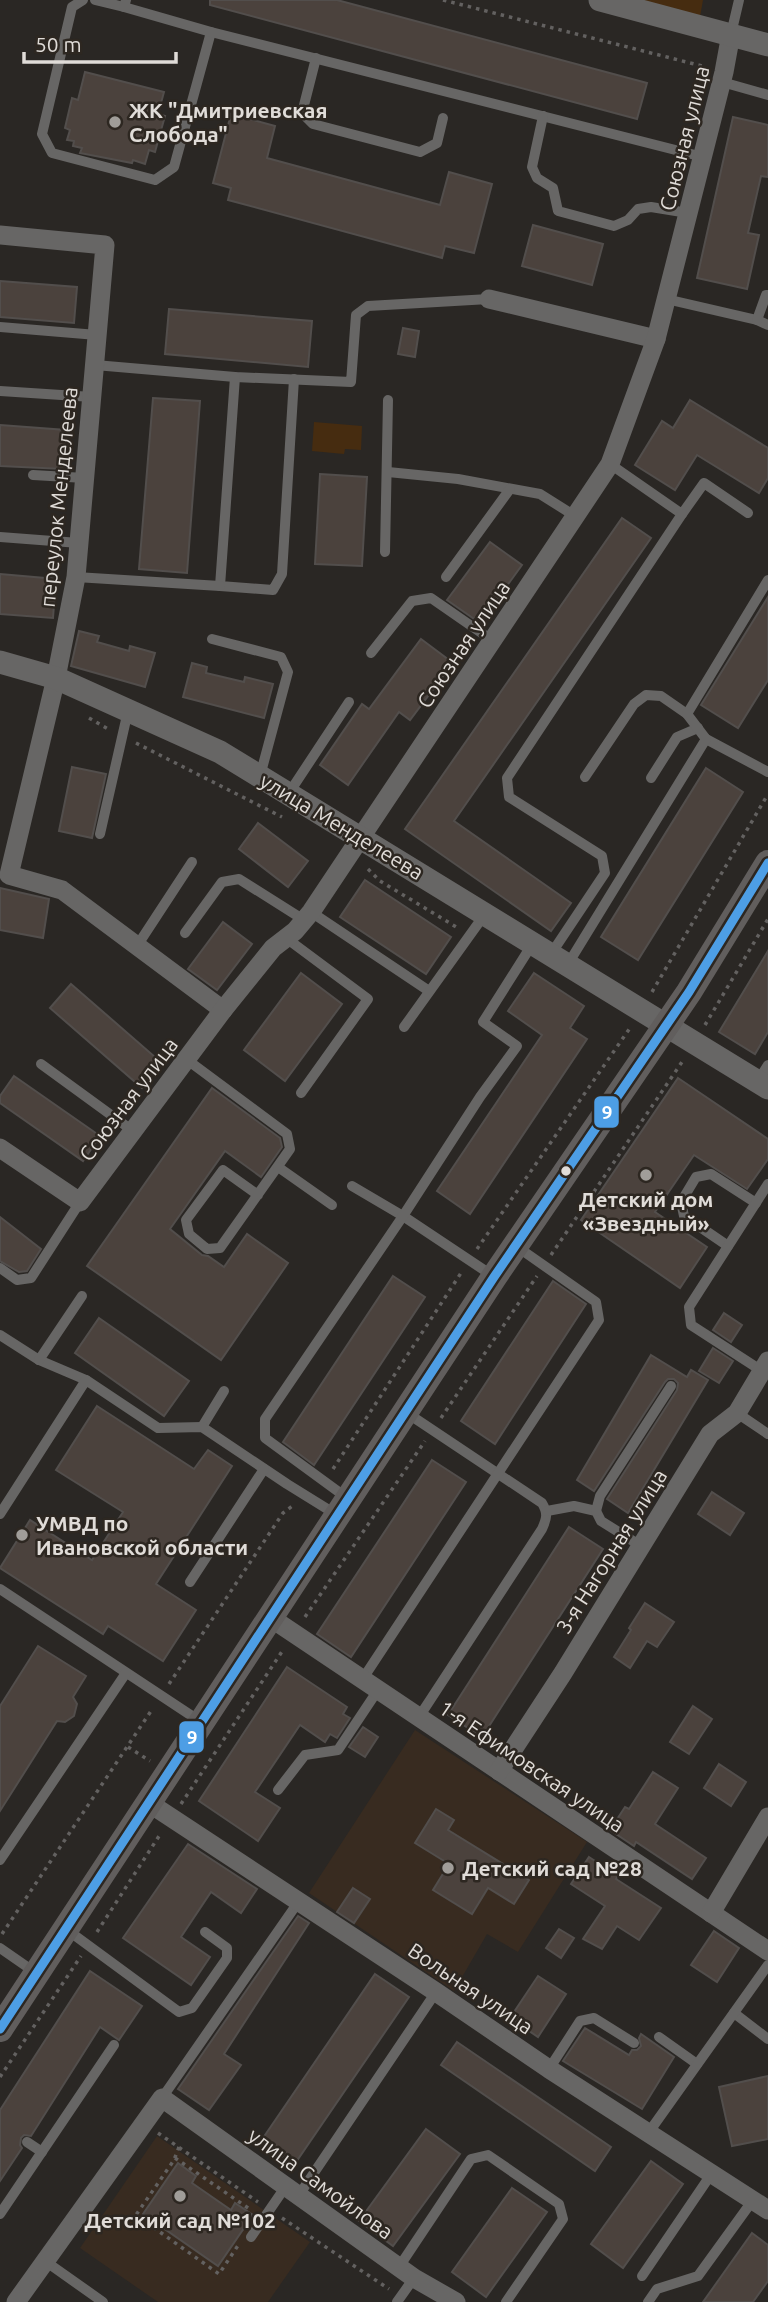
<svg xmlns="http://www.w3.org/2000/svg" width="768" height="2302" font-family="Ubuntu,sans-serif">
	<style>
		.education { fill: #382b20 }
		.green { fill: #462c10 }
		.building { fill: #4b423d; stroke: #524e4c; stroke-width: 2 }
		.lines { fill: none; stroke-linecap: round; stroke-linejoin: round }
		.path { stroke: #636160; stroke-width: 3.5; stroke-dasharray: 3.5 5; stroke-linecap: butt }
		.service { stroke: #676665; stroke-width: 10 }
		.minor { stroke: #676665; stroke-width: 19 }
		.tertiary { stroke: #676665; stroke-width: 23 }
		.secondary { stroke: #615e5d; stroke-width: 26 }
		.bus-1-casing { stroke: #2d2721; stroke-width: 14 }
		.bus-1 { stroke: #4d9ee5; stroke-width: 9 }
		.poi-dot { fill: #a09d99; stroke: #2d2721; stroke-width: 2.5 }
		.bus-dot { fill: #e0dcd8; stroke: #2d2721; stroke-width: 2.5 }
		.labels { text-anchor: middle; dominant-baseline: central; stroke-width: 5; stroke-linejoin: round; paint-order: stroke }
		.poi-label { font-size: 21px; font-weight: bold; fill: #e0dcd8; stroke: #2d2721; text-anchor: start }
		.street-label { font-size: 21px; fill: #e0dcd8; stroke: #2d2721 }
		.line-badge { stroke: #2d2721; stroke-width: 2.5 }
		.badge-label { font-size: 19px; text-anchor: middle; font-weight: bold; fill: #fff }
	</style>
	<rect width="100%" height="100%" fill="#2a2724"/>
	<g class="education">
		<path d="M415,1730L587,1842L518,1952L487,1934L454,1991L309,1893Z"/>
		<path d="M157,2136L310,2242L268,2302H158L80,2248Z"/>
	</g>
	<g class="green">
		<path d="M590,0H703L698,28Z"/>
		<path d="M314,422L362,426L361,450L345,449L344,454L312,451Z"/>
	</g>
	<g class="building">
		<path d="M210,0H337L647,83L637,119L210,5Z"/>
		<path d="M85,72L164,92L158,114L165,116L155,152L149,150L145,164L133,160L132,163L80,153L82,148L73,146L74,141L67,140L70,130L65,128L72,98L78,100Z"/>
		<path d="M231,114L275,126L267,158L440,205L449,172L492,184L474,253L445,246L442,258L228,200L231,188L213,183Z"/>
		<path d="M733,117L768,125V177L761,176L748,233L759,235L747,289L697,278Z"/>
		<path d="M533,225L603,244L592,285L522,266Z"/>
		<path d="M0,281L77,287L74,323L0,317Z"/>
		<path d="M169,309L312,321L308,367L165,354Z"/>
		<path d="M403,328L419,331L415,357L398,354Z"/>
		<path d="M153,398L200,401L187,573L139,569Z"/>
		<path d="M690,400L768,448V478L759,493L697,455L675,490L635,465L662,421L673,428Z"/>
		<path d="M0,425L66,430L63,469L0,466Z"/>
		<path d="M320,474L367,477L362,566L315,564Z"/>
		<path d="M622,518L651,538L454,821L571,903L551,931L405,829Z"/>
		<path d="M490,542L522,565L480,623L447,600Z"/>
		<path d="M0,574L56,579L53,618L0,614Z"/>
		<path d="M768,597V680L738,728L701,705Z"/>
		<path d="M79,631L99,636L97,642L129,651L130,646L155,653L145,687L71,666Z"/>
		<path d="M421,639L453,663L410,720L399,712L348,785L320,765L362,704L369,709Z"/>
		<path d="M192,663L207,667L206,673L244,682L245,677L273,684L264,718L183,697Z"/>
		<path d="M72,767L106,774L92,838L59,831Z"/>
		<path d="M706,768L743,792L638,960L601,937Z"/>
		<path d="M258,823L308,861L288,887L239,849Z"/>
		<path d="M365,880L451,937L426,974L340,917Z"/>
		<path d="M0,888L49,899L43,938L0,930Z"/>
		<path d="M223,922L252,944L217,990L188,969Z"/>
		<path d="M768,951V1032L755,1054L719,1032Z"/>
		<path d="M301,973L342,1004L285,1081L244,1050Z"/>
		<path d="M534,973L584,1006L570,1028L587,1039L470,1214L437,1191L542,1035L508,1011Z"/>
		<path d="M71,984L163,1064L142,1088L50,1008Z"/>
		<path d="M14,1076L100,1136L83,1161L0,1103V1096Z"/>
		<path d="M678,1078L768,1139V1159L747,1189L694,1155L655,1212L707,1247L680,1288L581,1220Z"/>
		<path d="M212,1088L280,1138L282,1147L261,1177L225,1151L170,1229L202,1255L208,1256L224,1267L247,1234L288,1263L221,1360L87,1266Z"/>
		<path d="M0,1217L41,1249L27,1271L19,1272L0,1261Z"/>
		<path d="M393,1276L425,1297L314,1465L283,1442Z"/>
		<path d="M553,1281L586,1304L495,1444L461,1421Z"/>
		<path d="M724,1313L742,1325L731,1342L713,1330Z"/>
		<path d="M99,1318L189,1381L164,1416L75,1353Z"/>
		<path d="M713,1348L733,1361L719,1383L699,1371Z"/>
		<path d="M651,1355L687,1377L691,1370L708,1380L628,1513L607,1499L677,1390L678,1383L674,1379H668L665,1382L594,1491L577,1480Z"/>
		<path d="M97,1406L194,1469L208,1450L232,1466L156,1584L196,1610L163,1661L108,1626L103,1634L0,1568L30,1520L92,1560L123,1512L56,1470Z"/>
		<path d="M432,1460L466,1482L351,1657L317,1634Z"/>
		<path d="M712,1492L744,1513L730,1535L698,1514Z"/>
		<path d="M569,1527L603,1549L482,1737L448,1715Z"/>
		<path d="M645,1603L674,1622L657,1647L647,1641L630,1668L614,1657L631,1630L629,1628Z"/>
		<path d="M38,1646L86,1676L73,1697L77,1704L74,1716L65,1722L57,1721L0,1811V1706Z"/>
		<path d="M287,1667L347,1707L343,1714L350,1718L337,1738L330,1734L325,1742L300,1725L255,1792L280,1808L258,1841L199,1801Z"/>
		<path d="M693,1706L712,1719L689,1754L670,1742Z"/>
		<path d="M363,1727L378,1737L365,1757L349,1747Z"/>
		<path d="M719,1764L746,1782L731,1806L704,1788Z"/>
		<path d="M653,1772L678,1788L655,1824L706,1858L692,1879L636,1842L634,1846L610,1830L625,1807L629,1809Z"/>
		<path d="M436,1809L454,1820L448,1830L529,1880L514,1904L488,1888L472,1914L433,1890L449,1864L415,1843Z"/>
		<path d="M188,1844L257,1889L241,1913L211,1892L181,1937L210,1957L191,1985L123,1938Z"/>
		<path d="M589,1857L618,1876L616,1879L661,1908L639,1940L617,1926L602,1949L583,1939L605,1906L571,1884Z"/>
		<path d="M353,1888L370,1899L354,1923L337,1912Z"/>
		<path d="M298,1916L309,1923L224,2054L241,2065L209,2110L178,2089Z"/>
		<path d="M559,1929L574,1938L561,1958L546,1948Z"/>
		<path d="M714,1931L739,1948L717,1982L691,1965Z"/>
		<path d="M90,1971L142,2006L119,2040L100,2027L31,2136L24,2135L21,2138L20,2145L22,2148L0,2181V2110Z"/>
		<path d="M375,1974L409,1997L294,2165L261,2141Z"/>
		<path d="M538,1976L566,1994L538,2037L510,2018Z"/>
		<path d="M585,2028L629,2055L632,2050H637L641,2046L639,2038L641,2034L674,2057L642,2109L563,2061Z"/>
		<path d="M457,2042L611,2147L595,2171L441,2065Z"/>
		<path d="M768,2076V2139L732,2146L719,2087Z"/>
		<path d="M426,2129L460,2154L393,2246L359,2221Z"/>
		<path d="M651,2161L683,2184L623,2268L591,2244Z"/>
		<path d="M178,2163L196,2176L192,2183L231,2210L235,2203L253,2215L218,2266L143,2214Z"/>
		<path d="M512,2188L547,2212L486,2297L452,2272Z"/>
		<path d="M752,2233L768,2245V2281L753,2302H703Z"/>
	</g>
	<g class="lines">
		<g class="path">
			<path d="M443,0L706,67"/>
			<path d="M89,718L110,730"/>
			<path d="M136,743L282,817"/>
			<path d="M368,869L380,881L458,928"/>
			<path d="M652,992L768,794"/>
			<path d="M705,1025L768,919"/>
			<path d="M477,1249L630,1028"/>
			<path d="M551,1255L684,1059"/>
			<path d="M441,1418L537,1276"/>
			<path d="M333,1469L461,1273"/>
			<path d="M305,1617L425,1441"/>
			<path d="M169,1684L283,1513L295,1504"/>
			<path d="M128,1747L150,1761"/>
			<path d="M181,1804L283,1650"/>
			<path d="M97,1932L161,1833"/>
			<path d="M2,1934L153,1708"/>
			<path d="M0,2077L81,1956"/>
			<path d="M158,2133L258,2202"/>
			<path d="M179,2147L174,2160L136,2215L219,2274L239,2244"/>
			<path d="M175,2158L251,2210"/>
			<path d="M282,2218L389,2289"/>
		</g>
		<g class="service">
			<path d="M83,0L72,7L42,134L52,153L155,180L174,167L211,32"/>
			<path d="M95,0L124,7"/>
			<path d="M126,0L124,7L211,32L703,157"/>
			<path d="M731,34L739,0"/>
			<path d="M316,58L302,113L313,124L420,152L437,143L443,118"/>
			<path d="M722,82L768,95"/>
			<path d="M543,116L532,167L537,178L553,188L558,211L614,226L628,220L638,209L651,207L688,213"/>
			<path d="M666,299L757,320L768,325"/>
			<path d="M757,320L766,295H768"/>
			<path d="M0,327L97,335"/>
			<path d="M95,365L235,377L351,382L356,315L368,306L489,299"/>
			<path d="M235,377L220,586L273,590L282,574L294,379"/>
			<path d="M0,391L92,397"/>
			<path d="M610,464L682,514L704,483L748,513"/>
			<path d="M388,472L458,479L540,494L575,516"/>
			<path d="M33,475L85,478"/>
			<path d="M0,537L79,543"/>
			<path d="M385,552L388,400"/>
			<path d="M76,577L220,586"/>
			<path d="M446,577L510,489"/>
			<path d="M212,639L281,657L288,672L260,776"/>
			<path d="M371,653L412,601L431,598L493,641"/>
			<path d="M706,739L768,772"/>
			<path d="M585,777L634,704L646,695L661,696L687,714"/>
			<path d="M651,778L677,737L698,728"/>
			<path d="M289,793L349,702"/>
			<path d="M100,834L128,711"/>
			<path d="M311,912L429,991"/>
			<path d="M185,933L222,882L239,879L304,920"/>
			<path d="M286,938L368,999L301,1093"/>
			<path d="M137,946L192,862"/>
			<path d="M551,954L605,873L602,856L509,797L507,778L682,514"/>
			<path d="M568,964L706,739L687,714L768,580"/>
			<path d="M404,1027L485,914"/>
			<path d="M186,1059L287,1134L290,1149L220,1248L207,1249L189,1234L186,1220L223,1170L258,1195"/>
			<path d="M41,1064L133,1131"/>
			<path d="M758,1081L768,1065"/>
			<path d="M278,1167L332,1205"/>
			<path d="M352,1186L403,1216L493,1276"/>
			<path d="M728,1246L684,1216L681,1202L696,1177L711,1174L756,1203"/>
			<path d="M0,1268L17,1280L31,1278L80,1202"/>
			<path d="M0,1335L39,1360L86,1380"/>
			<path d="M39,1360L82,1296"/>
			<path d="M762,1371L691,1325L689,1307L768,1184"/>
			<path d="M407,1413L542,1503C548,1513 547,1518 542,1529L419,1717"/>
			<path d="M737,1413L768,1434"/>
			<path d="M202,1427L224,1391"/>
			<path d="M347,1498L265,1438V1419L403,1216L480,1097L517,1046L483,1022L533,943"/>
			<path d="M547,1511L574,1506L596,1511L601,1521L641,1546"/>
			<path d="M596,1511L600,1496L671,1386"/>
			<path d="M0,1514L86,1380L158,1428L202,1427L287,1484L337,1515"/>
			<path d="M190,1582L264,1469"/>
			<path d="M0,1589L201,1722"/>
			<path d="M362,1680L599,1320L596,1302L516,1246"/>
			<path d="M278,1790L305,1755L338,1750L378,1690"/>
			<path d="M0,1860L126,1673"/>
			<path d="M66,1929L179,2012L192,2008L227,1958V1948L205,1932"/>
			<path d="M0,1948L36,1973"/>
			<path d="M734,2013L768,2039"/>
			<path d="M659,2037L697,2064"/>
			<path d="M549,2069L580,2021L594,2018L634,2043"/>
			<path d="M162,2098L299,1901"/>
			<path d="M649,2132L768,1965"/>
			<path d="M27,2142L42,2152"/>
			<path d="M299,2195L436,1992"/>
			<path d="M0,2214L114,2045"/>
			<path d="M251,2237L286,2186"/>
			<path d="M45,2261L103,2302"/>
			<path d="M399,2267L471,2159L488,2155L559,2204L563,2219L506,2302"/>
			<path d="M642,2276L712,2173"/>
			<path d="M397,2302L414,2278"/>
			<path d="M648,2302L657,2289L698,2276L753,2200"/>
		</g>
		<g class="minor">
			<path d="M0,235L105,245L76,577L56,678L9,875L62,890L223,1010"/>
			<path d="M489,299L656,339"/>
			<path d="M0,1148L80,1202L223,1010L273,948L295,931L311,912L610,464L656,339L724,72L731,34"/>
			<path d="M271,1618L768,1951"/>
			<path d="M499,1771L563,1673L710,1434L737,1413L768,1361"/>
			<path d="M149,1803L436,1992L549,2069L768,2210"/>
			<path d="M711,1913L768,1817"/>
			<path d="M16,2302L162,2098L414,2278L456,2302"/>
		</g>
		<g class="tertiary">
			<path d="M600,0L768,45"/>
			<path d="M0,662L56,678L220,752L768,1088"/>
		</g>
		<path class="secondary" d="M0,2029L494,1277L689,992L768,863"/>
		<defs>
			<path id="bus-1" d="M0,2029L494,1277L689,992L768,863"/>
		</defs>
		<use href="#bus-1" class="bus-1-casing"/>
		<use href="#bus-1" class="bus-1"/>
	</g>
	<g class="poi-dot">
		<circle cx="115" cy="122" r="7"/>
		<circle cx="646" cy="1175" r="7"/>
		<circle cx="22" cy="1535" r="7"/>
		<circle cx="448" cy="1868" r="7"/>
		<circle cx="180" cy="2196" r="7"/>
	</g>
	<circle class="bus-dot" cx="566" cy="1171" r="6"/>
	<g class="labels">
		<g class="poi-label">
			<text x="129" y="110">ЖК "Дмитриевская<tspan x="129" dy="24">Слобода"</tspan></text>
			<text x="646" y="1199" text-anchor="middle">Детский дом<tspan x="646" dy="24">«Звездный»</tspan></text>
			<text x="36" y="1523">УМВД по<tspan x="36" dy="24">Ивановской области</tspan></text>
			<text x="462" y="1868">Детский сад №28</text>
			<text x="180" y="2220" text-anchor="middle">Детский сад №102</text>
		</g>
		<g class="street-label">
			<text transform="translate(684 138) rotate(-76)">Союзная улица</text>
			<text transform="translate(58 497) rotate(-84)">переулок Менделеева</text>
			<text transform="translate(463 644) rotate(-56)">Союзная улица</text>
			<text transform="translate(342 826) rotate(31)">улица Менделеева</text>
			<text transform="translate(128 1099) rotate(-53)">Союзная улица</text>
			<text transform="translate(611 1551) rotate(-58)">3-я Нагорная улица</text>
			<text transform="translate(532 1766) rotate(34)">1-я Ефимовская улица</text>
			<text transform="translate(471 1988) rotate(34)">Вольная улица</text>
			<text transform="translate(321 2183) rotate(36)">улица Самойлова</text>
		</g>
	</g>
	<g class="line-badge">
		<rect x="593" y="1095" width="27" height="34" rx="7" fill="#4d9ee5"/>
		<rect x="178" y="1720" width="27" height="34" rx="7" fill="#4d9ee5"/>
	</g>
	<g class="badge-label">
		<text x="607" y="1119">9</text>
		<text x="192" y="1744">9</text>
	</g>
	<path d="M24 52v10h152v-10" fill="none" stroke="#e0dcd8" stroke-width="3.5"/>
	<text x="35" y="52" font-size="21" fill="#e0dcd8" stroke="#2d2721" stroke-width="5" paint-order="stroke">50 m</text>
</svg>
